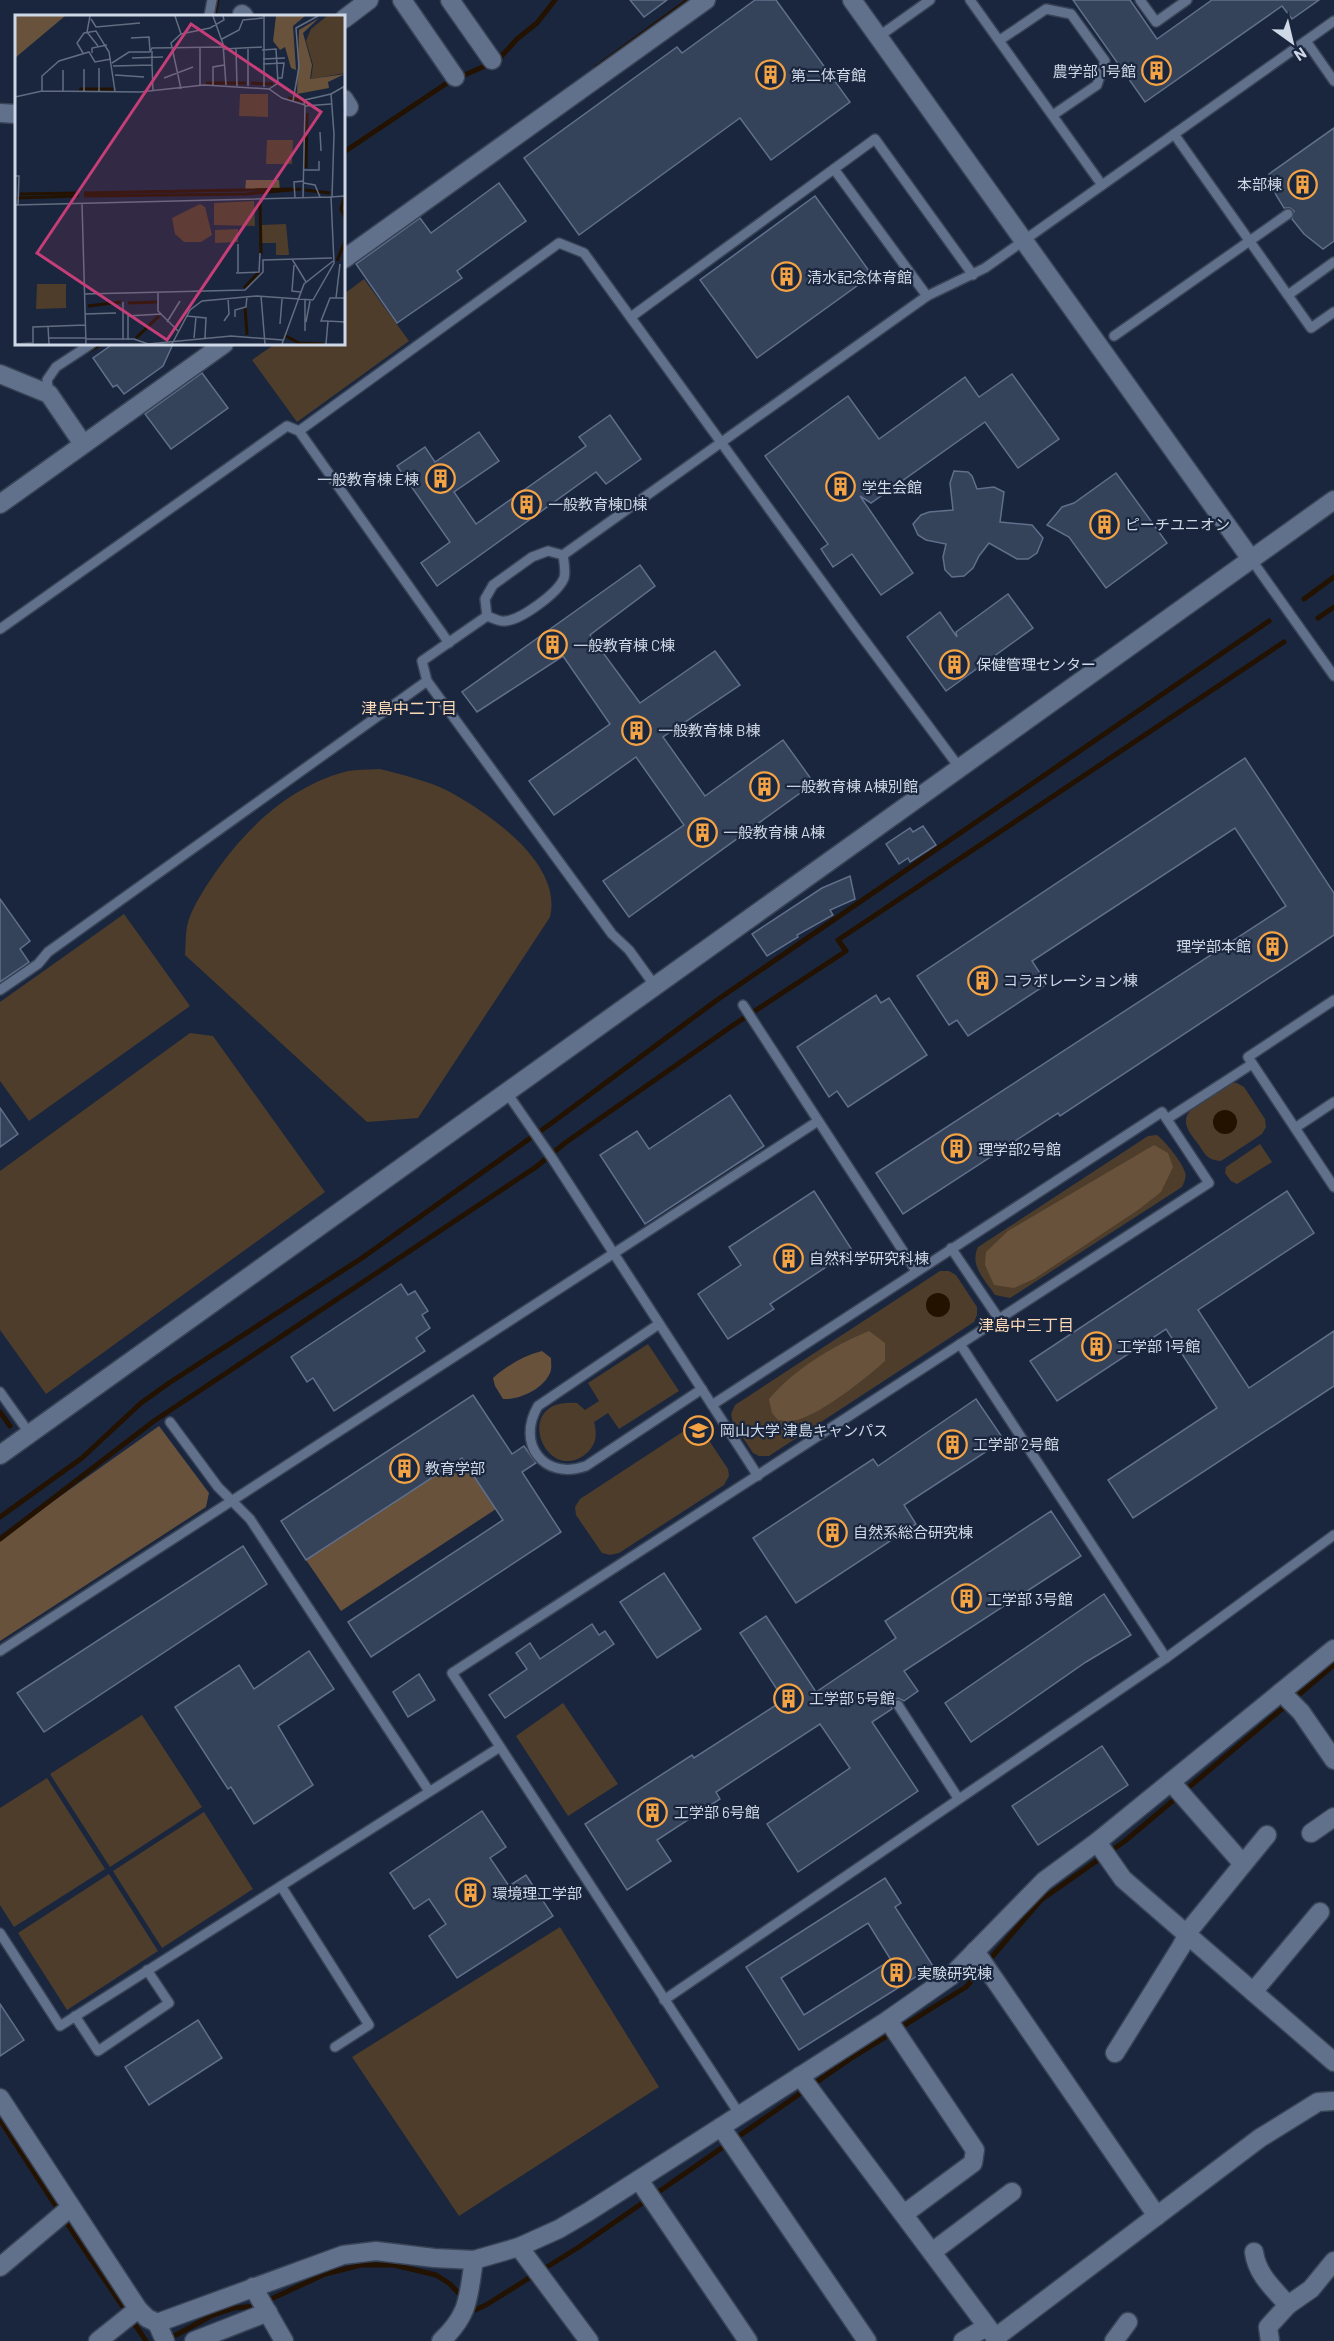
<svg xmlns="http://www.w3.org/2000/svg" width="1334" height="2341" font-family="Barlow,'Noto Sans JP',sans-serif">
	<style>
		.green { fill: #4e3d2b }
		.forest { fill: #68523b }
		.water { fill: #241200 }
		.lines { fill: none; stroke-linecap: round; stroke-linejoin: round }
		.stream { stroke: #241200; stroke-width: 5 }
		.building { fill: #34425a; stroke: #606f8b; stroke-width: 1.5; fill-rule: evenodd }
		.lane-casing { stroke: #394356; stroke-width: 12 }
		.street-casing { stroke: #394356; stroke-width: 21 }
		.secondary-casing { stroke: #394356; stroke-width: 21 }
		.lane { stroke: #61718c; stroke-width: 9 }
		.street { stroke: #61718c; stroke-width: 18 }
		.secondary { stroke: #61718c; stroke-width: 18 }
		.labels { text-anchor: middle; dominant-baseline: central; stroke-width: 4.5; stroke-linejoin: round; paint-order: stroke }
		.poi-label { font-size: 15px; fill: #cfd8e7; stroke: #19263d; text-anchor: start }
		.neighbourhood-label { font-size: 16px; fill: #fbd9b6; stroke: #19263d }
		.inset-river { fill: none; stroke: #241200; stroke-width: 3 }
		.inset-road { fill: none; stroke: #626d81; stroke-width: 1.5 }
		.view { fill: #c53e77; fill-opacity: 0.15; stroke: #c53e77; stroke-width: 3 }
		.inset-edge { fill: none; stroke: #cfd8e7; stroke-width: 3 }
	</style>
	<rect width="100%" height="100%" fill="#19263d"/>
	<g class="green">
		<path d="M364,279L409,341L297,422L252,360L275,344H344V294Z"/>
		<path d="M380,769C403,775 429,781 450,792C490,814 563,864 550,917L418,1118L367,1122L185,955C186,944 185,930 189,919C194,905 203,891 211,879C243,831 287,788 344,772C355,769 369,770 380,769Z"/>
		<path d="M124,914L190,1006L29,1121L0,1081V1002Z"/>
		<path d="M190,1033L213,1036L325,1192L46,1394L0,1330V1171Z"/>
		<path d="M1228,1083H1237L1244,1087L1265,1119L1266,1127L1262,1134L1221,1161C1208,1160 1205,1155 1199,1145C1194,1138 1185,1129 1186,1120C1186,1107 1218,1091 1228,1083Z"/>
		<path d="M1157,1135C1165,1141 1182,1162 1185,1172C1187,1177 1184,1182 1182,1187L1010,1298L995,1295C985,1280 969,1265 978,1247L1148,1136Z"/>
		<path d="M1260,1144L1272,1162L1237,1184L1231,1181L1225,1173L1226,1167Z"/>
		<path d="M940,1271H949L956,1275L977,1307V1315L974,1322L769,1456H759L753,1453L733,1423L731,1414L735,1405Z"/>
		<path d="M648,1344L679,1391L619,1429L608,1413L594,1422C597,1433 597,1443 588,1452C546,1490 509,1396 577,1403L585,1410L599,1401L588,1383Z"/>
		<path d="M695,1428L702,1430L728,1469L729,1476L724,1485L619,1553L610,1555L602,1553L576,1515L575,1507L580,1499L687,1429Z"/>
		<path d="M563,1703L618,1784L568,1816L516,1736Z"/>
		<path d="M142,1715L202,1807L110,1867L50,1774Z"/>
		<path d="M47,1778L105,1869L14,1927L0,1905V1808Z"/>
		<path d="M204,1812L253,1889L162,1948L113,1871Z"/>
		<path d="M109,1874L158,1951L67,2010L18,1933Z"/>
		<path d="M560,1927L659,2087L459,2216L352,2057Z"/>
	</g>
	<g class="forest">
		<path d="M1154,1145L1168,1153L1173,1167L1161,1192L1138,1210L1034,1279L1014,1288L994,1285L985,1265L986,1252L1008,1231Z"/>
		<path d="M869,1331L885,1343V1361C868,1377 815,1419 792,1421C787,1422 782,1420 778,1420L772,1413L769,1399C795,1369 832,1346 869,1331Z"/>
		<path d="M542,1351L551,1358C551,1363 552,1369 550,1373C543,1389 520,1400 503,1399L495,1386L493,1378C508,1365 523,1356 542,1351Z"/>
		<path d="M159,1426L209,1493L206,1507L0,1641V1539Z"/>
		<path d="M462,1458L496,1509L341,1611L306,1560Z"/>
	</g>
	<g class="water">
		<circle cx="1225" cy="1122" r="12"/>
		<circle cx="938" cy="1305" r="12"/>
	</g>
	<g class="lines">
		<g class="stream">
			<path d="M214,15L217,0"/>
			<path d="M596,68L689,0"/>
			<path d="M344,152L447,83L498,60L517,39L537,23L555,0"/>
			<path d="M89,350L100,344"/>
			<path d="M1304,599L1334,577"/>
			<path d="M1318,618L1334,607"/>
			<path d="M0,1412L10,1426"/>
			<path d="M0,1517L82,1458L141,1403L169,1383L362,1258L553,1122L717,1000L1269,621"/>
			<path d="M0,1539L154,1421L536,1167L565,1143L732,1026L846,951L838,940L1284,642"/>
			<path d="M0,2120L74,2234L146,2341"/>
			<path d="M471,2305L475,2310L486,2305L579,2247L850,2059L966,1987L1041,1900L1125,1841L1334,1665"/>
			<path d="M167,2340L211,2316L234,2308L256,2306L325,2274L361,2265H394L436,2275L450,2284L464,2299"/>
		</g>
	</g>
	<g class="building">
		<path d="M630,0H667L644,17Z"/>
		<path d="M755,0H776L850,102L771,160L740,118L579,235L524,158L677,47L682,53Z"/>
		<path d="M1073,0H1130L1157,39L1212,0H1319L1292,19L1282,6L1145,102Z"/>
		<path d="M1334,128V241L1323,249L1304,234L1292,219L1294,211L1290,208H1284L1276,195L1269,174Z"/>
		<path d="M499,183L526,221L457,271L462,278L397,323L356,264L420,218L431,233Z"/>
		<path d="M815,196L872,275L757,358L700,280Z"/>
		<path d="M113,344H173L163,366L124,394L117,385L113,387L93,358Z"/>
		<path d="M202,373L228,408L171,449L145,414Z"/>
		<path d="M1012,374L1059,439L1018,468L985,422L871,503L860,496L913,573L881,595L852,554L833,567L821,549L828,544L765,456L848,396L879,439L965,377L979,397Z"/>
		<path d="M610,415L641,459L606,484L596,472L437,586L421,563L450,542L397,466L425,447L435,462L479,432L499,461L454,492L476,524L586,446L579,437Z"/>
		<path d="M954,471L968,472L972,476L977,489L994,487L1004,492L1000,522L1032,525L1043,538L1037,553L1028,559H1017L989,543L979,556L973,568L964,576L952,577L945,570L943,557L946,544L926,540L918,535L913,524L921,515L929,512L953,510L950,483Z"/>
		<path d="M1116,473L1167,543L1106,588L1069,537L1047,525L1062,507L1074,503Z"/>
		<path d="M640,565L655,586L590,635L640,703L715,651L740,685L663,737L705,796L783,740L814,783L629,917L603,881L684,825L636,757L554,815L529,781L610,724L563,656L477,712L462,692Z"/>
		<path d="M1008,594L1033,628L946,691L907,637L940,612L957,637L956,632Z"/>
		<path d="M1245,758L1334,893V935L1060,1116L1058,1113L903,1214L876,1173L1286,906L1235,828L1032,961L1047,984L968,1036L957,1020L949,1025L917,976Z"/>
		<path d="M923,826L936,845L910,862L908,858L899,864L886,844L910,828L913,832Z"/>
		<path d="M850,876L855,899L830,910L833,915L797,935L798,937L767,956L752,934L822,888Z"/>
		<path d="M0,899L30,941L20,949L29,962L0,982Z"/>
		<path d="M876,995L881,1003L889,998L927,1055L848,1107L837,1091L829,1097L797,1047Z"/>
		<path d="M730,1095L764,1146L645,1224L600,1155L637,1131L649,1149Z"/>
		<path d="M0,1108L18,1134L0,1147Z"/>
		<path d="M814,1191L852,1250L770,1304L774,1309L728,1339L698,1294L741,1265L729,1247Z"/>
		<path d="M1287,1191L1314,1233L1198,1310L1249,1388L1334,1331V1386L1133,1518L1108,1480L1217,1408L1166,1329L1057,1401L1030,1361Z"/>
		<path d="M401,1284L408,1295L415,1291L428,1311L422,1315L430,1328L416,1338L425,1351L334,1411L313,1378L307,1382L291,1357Z"/>
		<path d="M473,1395L512,1454L524,1446L536,1463L522,1472L561,1532L371,1657L348,1622L503,1520L462,1458L306,1560L281,1521Z"/>
		<path d="M976,1399L1004,1440L904,1505L916,1524L796,1603L753,1538L873,1459L878,1466Z"/>
		<path d="M1051,1511L1081,1556L904,1671L918,1691L904,1701L898,1698L894,1700L891,1705L892,1709L872,1722L918,1791L798,1872L767,1824L850,1768L820,1724L716,1792L720,1799L657,1840L671,1861L627,1890L585,1824L692,1755L694,1758L784,1700L740,1633L766,1616L816,1692L896,1638L885,1621Z"/>
		<path d="M243,1546L267,1584L44,1732L17,1693Z"/>
		<path d="M664,1573L701,1629L657,1658L620,1602Z"/>
		<path d="M1104,1594L1131,1635L1086,1662L971,1742L945,1703Z"/>
		<path d="M592,1624L599,1635L605,1631L614,1644L505,1718L489,1695L527,1669L516,1653L530,1643L540,1659Z"/>
		<path d="M309,1651L334,1689L278,1726L313,1785L254,1824L231,1787L228,1789L175,1707L239,1665L254,1689Z"/>
		<path d="M419,1674L435,1700L408,1717L393,1692Z"/>
		<path d="M1102,1746L1128,1785L1038,1845L1012,1806Z"/>
		<path d="M482,1811L506,1847L490,1858L509,1886L526,1875L553,1916L457,1978L429,1936L446,1924L429,1899L414,1909L390,1873Z"/>
		<path d="M885,1878L901,1903L895,1907L933,1966L799,2050L746,1967ZM868,1923L891,1960L804,2015L781,1978Z"/>
		<path d="M0,2004L24,2040L0,2056Z"/>
		<path d="M198,2020L222,2058L149,2105L125,2067Z"/>
	</g>
	<g class="lines">
		<defs>
			<g id="lane">
				<path d="M970,0L1102,185"/>
				<path d="M1140,0L1156,22L1187,0"/>
				<path d="M209,16L212,0"/>
				<path d="M878,37L930,0"/>
				<path d="M1000,40L1046,9L1071,14L1105,61L1097,85L1053,115"/>
				<path d="M1306,41L1334,81"/>
				<path d="M1174,134L1311,328L1334,312"/>
				<path d="M834,169L927,296"/>
				<path d="M1288,295L1334,262"/>
				<path d="M631,317L875,139L973,275"/>
				<path d="M1114,336L1288,214"/>
				<path d="M49,394L47,380L56,367L91,344"/>
				<path d="M299,431L559,243L584,253L854,626L959,767"/>
				<path d="M1251,559L1334,676"/>
				<path d="M487,616L485,599L493,585L532,557L548,551L563,555"/>
				<path d="M0,629L287,426L299,431L449,643"/>
				<path d="M655,986L629,950L612,934L427,681L422,661L487,616C493,618 500,622 505,621C521,620 558,593 564,578C566,572 564,562 563,555L927,296L985,268L1334,21"/>
				<path d="M0,990L38,964L48,952L427,681"/>
				<path d="M1334,1000L1248,1057L1334,1187"/>
				<path d="M743,1005L916,1271"/>
				<path d="M507,1093L552,1158L758,1476"/>
				<path d="M1167,1119L1252,1064"/>
				<path d="M1295,1128L1334,1102"/>
				<path d="M951,1248L999,1319"/>
				<path d="M659,1324L538,1406C516,1443 543,1481 586,1466L702,1389"/>
				<path d="M960,1344L1166,1658"/>
				<path d="M0,1392L30,1434"/>
				<path d="M712,1405L1162,1112L1209,1183L452,1673L740,2115"/>
				<path d="M170,1422L218,1487L250,1519L429,1791"/>
				<path d="M0,1651C272,1472 547,1299 818,1121"/>
				<path d="M898,1705L958,1798"/>
				<path d="M0,1933L60,2026L281,1886"/>
				<path d="M664,2000L1166,1658L1334,1535"/>
				<path d="M75,2016L98,2051L169,2003L147,1970"/>
				<path d="M335,2047L369,2025L281,1886L500,1747"/>
			</g>
			<g id="street">
				<path d="M402,0L455,77"/>
				<path d="M450,0L492,60"/>
				<path d="M242,14L244,16"/>
				<path d="M344,19L369,0"/>
				<path d="M344,99L349,107"/>
				<path d="M0,113L16,114"/>
				<path d="M344,259L706,0"/>
				<path d="M0,374L49,394L83,444"/>
				<path d="M0,504L224,344"/>
				<path d="M1281,1692L1301,1712L1334,1760"/>
				<path d="M1171,1782L1243,1864"/>
				<path d="M1311,1833L1334,1817"/>
				<path d="M1097,1842L1123,1879L1334,2062"/>
				<path d="M975,1951L1157,2216"/>
				<path d="M1253,1992L1320,1912"/>
				<path d="M888,2020L975,2150L973,2163L904,2214"/>
				<path d="M1115,2053L1181,1947L1191,1928L1267,1835"/>
				<path d="M800,2076L998,2341"/>
				<path d="M721,2127L867,2341"/>
				<path d="M639,2180L748,2341"/>
				<path d="M519,2247L589,2341"/>
				<path d="M932,2252L1012,2192"/>
				<path d="M1254,2252C1257,2275 1274,2289 1288,2305"/>
				<path d="M0,2267L71,2207"/>
				<path d="M157,2323L165,2341"/>
				<path d="M995,2338L1260,2138L1318,2102L1334,2101"/>
				<path d="M98,2341L138,2309"/>
				<path d="M194,2341L268,2312"/>
				<path d="M441,2341C470,2314 468,2297 474,2260"/>
				<path d="M963,2341L986,2327"/>
				<path d="M1114,2341L1128,2322"/>
				<path d="M1270,2341L1268,2327L1288,2305L1311,2289L1334,2261"/>
			</g>
			<g id="secondary">
				<path d="M852,0L1251,559"/>
				<path d="M0,1455L1334,500"/>
				<path d="M0,2098L138,2309L147,2318L157,2323L343,2255L376,2251L434,2258L474,2260L519,2247L559,2229L588,2212L888,2020L951,1976L1044,1881L1097,1842L1334,1649"/>
				<path d="M253,2287L284,2341"/>
			</g>
		</defs>
		<use href="#lane" class="lane-casing"/>
		<use href="#street" class="street-casing"/>
		<use href="#secondary" class="secondary-casing"/>
		<use href="#lane" class="lane"/>
		<use href="#street" class="street"/>
		<use href="#secondary" class="secondary"/>
	</g>
	<defs>
		<symbol id="building-ring" viewBox="-11 -11 22 22"><circle r="9.5" fill="#19263d" stroke="#f4a344" stroke-width="1.5"/><path d="M-4-6H4V6H1V3H-1V6H-4ZM-2.5-4.3h1.7v1.8h-1.7ZM.8-4.3h1.7v1.8H.8ZM-2.5-1h1.7V.8h-1.7ZM.8-1h1.7V.8H.8Z" fill="#f4a344"/></symbol>
		<symbol id="university-ring" viewBox="-11 -11 22 22"><circle r="9.5" fill="#19263d" stroke="#f4a344" stroke-width="1.5"/><path d="M0-5L7-2L0 1L-7-2ZM-4 1L0 2.5L4 1V4Q0 6-4 4Z" fill="#f4a344"/></symbol>
	</defs>
	<g fill-rule="evenodd">
		<use href="#building-ring" x="1140" y="54" width="33" height="33"/>
		<use href="#building-ring" x="754" y="58" width="33" height="33"/>
		<use href="#building-ring" x="1286" y="168" width="33" height="33"/>
		<use href="#building-ring" x="770" y="260" width="33" height="33"/>
		<use href="#building-ring" x="424" y="462" width="33" height="33"/>
		<use href="#building-ring" x="824" y="470" width="33" height="33"/>
		<use href="#building-ring" x="510" y="488" width="33" height="33"/>
		<use href="#building-ring" x="1088" y="508" width="33" height="33"/>
		<use href="#building-ring" x="536" y="628" width="33" height="33"/>
		<use href="#building-ring" x="938" y="648" width="33" height="33"/>
		<use href="#building-ring" x="620" y="714" width="33" height="33"/>
		<use href="#building-ring" x="748" y="770" width="33" height="33"/>
		<use href="#building-ring" x="686" y="816" width="33" height="33"/>
		<use href="#building-ring" x="1256" y="930" width="33" height="33"/>
		<use href="#building-ring" x="966" y="964" width="33" height="33"/>
		<use href="#building-ring" x="940" y="1132" width="33" height="33"/>
		<use href="#building-ring" x="772" y="1242" width="33" height="33"/>
		<use href="#building-ring" x="1080" y="1330" width="33" height="33"/>
		<use href="#university-ring" x="682" y="1414" width="33" height="33"/>
		<use href="#building-ring" x="936" y="1428" width="33" height="33"/>
		<use href="#building-ring" x="388" y="1452" width="33" height="33"/>
		<use href="#building-ring" x="816" y="1516" width="33" height="33"/>
		<use href="#building-ring" x="950" y="1582" width="33" height="33"/>
		<use href="#building-ring" x="772" y="1682" width="33" height="33"/>
		<use href="#building-ring" x="636" y="1796" width="33" height="33"/>
		<use href="#building-ring" x="454" y="1876" width="33" height="33"/>
		<use href="#building-ring" x="880" y="1956" width="33" height="33"/>
	</g>
	<g class="labels">
		<g class="poi-label">
			<text x="1136" y="71" text-anchor="end">農学部 1号館</text>
			<text x="791" y="75">第二体育館</text>
			<text x="1282" y="184" text-anchor="end">本部棟</text>
			<text x="807" y="277">清水記念体育館</text>
			<text x="419" y="479" text-anchor="end">一般教育棟 E棟</text>
			<text x="862" y="487">学生会館</text>
			<text x="548" y="504">一般教育棟D棟</text>
			<text x="1125" y="524">ピーチユニオン</text>
			<text x="573" y="645">一般教育棟 C棟</text>
			<text x="976" y="664">保健管理センター</text>
			<text x="658" y="730">一般教育棟 B棟</text>
			<text x="786" y="786">一般教育棟 A棟別館</text>
			<text x="723" y="832">一般教育棟 A棟</text>
			<text x="1251" y="946" text-anchor="end">理学部本館</text>
			<text x="1003" y="980">コラボレーション棟</text>
			<text x="978" y="1149">理学部2号館</text>
			<text x="809" y="1258">自然科学研究科棟</text>
			<text x="1117" y="1346">工学部 1号館</text>
			<text x="720" y="1430">岡山大学 津島キャンパス</text>
			<text x="973" y="1444">工学部 2号館</text>
			<text x="425" y="1468">教育学部</text>
			<text x="853" y="1532">自然系総合研究棟</text>
			<text x="987" y="1599">工学部 3号館</text>
			<text x="809" y="1698">工学部 5号館</text>
			<text x="674" y="1812">工学部 6号館</text>
			<text x="492" y="1893">環境理工学部</text>
			<text x="917" y="1973">実験研究棟</text>
		</g>
		<g class="neighbourhood-label">
			<text x="409" y="707">津島中二丁目</text>
			<text x="1026" y="1324">津島中三丁目</text>
		</g>
	</g>
	<g transform="translate(15 15)">
		<rect width="330" height="330" fill="#19263d"/>
		<path d="M312,1H330V58L296,64L298,50L291,26L296,14ZM225,79H253V102L224,101ZM252,125H278L277,149H251ZM239,186L240,211L199,210V188ZM185,189L190,192L197,220L186,227H169L160,219L157,203ZM271,209L274,240H261V228H247L246,210ZM223,214V227L200,228V215ZM22,269H51V293L21,294Z" fill="#4e3d2b"/>
		<path d="M0,1H50L0,43ZM261,1H290L278,11L281,55L276,53L270,32L265,35L258,26ZM304,3L288,18L297,50L295,64L330,59L313,67L314,73L282,79L284,15ZM264,165L265,175L230,176L231,165Z" fill="#68523b"/>
		<path class="inset-river" d="M191,68H231M236,68L258,69M64,74H98M273,83L291,86L292,90M291,153L292,98M290,175L315,178M69,178L277,174M5,179L64,178M69,181L231,179L286,174M0,183L64,181M329,183L326,194L330,202M245,186L246,239M322,246L330,226M229,273L244,257M113,288L142,287M73,291L106,287M230,292L232,320M271,321L284,328L309,329M121,323L144,301"/>
		<path class="inset-road" d="M75,1L72,17L83,31M160,1L166,19M198,1L208,29L211,70M249,1V72M76,4L81,12L125,8M116,23L134,22L135,36M207,24L224,15L228,5L248,3M185,33V71M209,34L247,32M221,34L222,71M233,34V71M247,35L261,34L263,68L254,74M68,38L62,28L69,18L81,16L94,37L100,76M77,38V33L92,30M117,43L148,42M248,44L270,43M97,48L114,37H135L137,33L209,32M248,49L269,48L267,63H263M137,50L138,76M98,51L137,50V36M84,53V76M48,55V77M100,60L129,62M149,63L178,52M198,70V52L209,50M329,73L330,101M166,74L156,28L166,19L195,13L209,5L208,1M27,76V61L44,46L74,37L80,47L96,44M69,76V54M0,82L27,76L125,77L189,70L254,74L267,83L290,90L288,182M278,86L284,52L281,13L303,1M289,89L290,85L316,79M290,91L316,89M305,117L306,136M289,155H304V146M0,161H4L3,190M289,168L300,170L305,182M317,182L319,119L316,79L330,71M280,183L279,167L289,166M67,189L71,329M0,190L316,182M223,229V257M277,244L291,267M279,250L277,276L286,277M221,258L244,257L245,238M143,277V296L163,316M69,279L230,275L248,257V245L317,243M246,281L250,329M321,283L325,249M298,285L319,248L316,182L330,181M70,299L101,298M172,301L191,303L190,323M220,302V295L231,292L232,281M209,306L214,299L213,283M313,306H306L315,283H330M152,307L165,286M291,307L295,286M265,309L267,284M33,311L34,329M290,316V285M34,323H71M179,323L181,302M71,324H119L133,329L216,321L268,325M108,325V287M113,325V301L146,299M0,329L18,328V312L70,310M157,329L175,295L187,286L242,281L298,285M267,329L289,269L318,246M311,329L313,306L330,307"/>
		<path class="view" d="M176,9L306,97L152,325L22,238Z"/>
		<rect width="330" height="330" class="inset-edge"/>
	</g>
	<g transform="translate(1292 42) rotate(146)" stroke="#19263d" stroke-width="4.5" paint-order="stroke">
	<path d="M0-4.5L10 22L0 15L-10 22Z" fill="#cfd8e7"/>
	<text y="-9" font-size="16" font-weight="bold" text-anchor="middle" fill="#cfd8e7">N</text>
	</g>
</svg>
